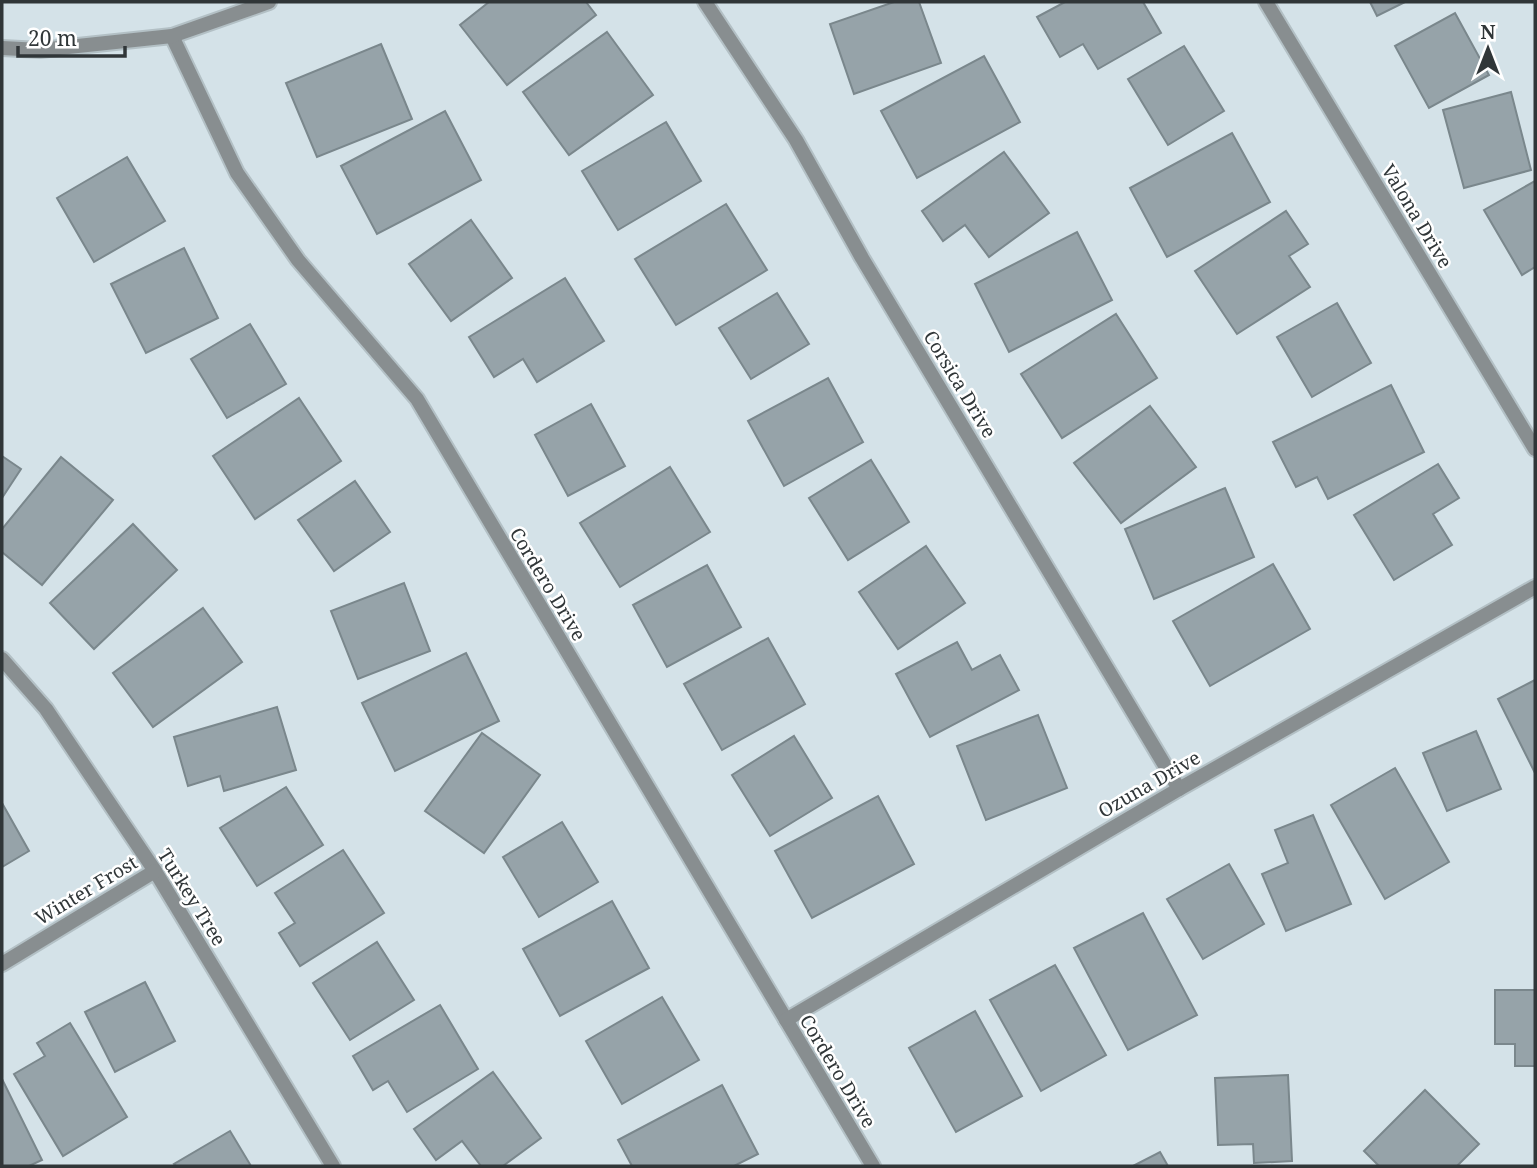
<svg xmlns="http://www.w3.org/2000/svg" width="1537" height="1168" font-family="'Noto Serif',serif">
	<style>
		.building { fill: #96a3a9; stroke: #7a878c; stroke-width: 2 }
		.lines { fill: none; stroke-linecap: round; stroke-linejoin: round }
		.minor-casing { stroke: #b3c0c5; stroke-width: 18 }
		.tertiary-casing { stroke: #b3c0c5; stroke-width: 18 }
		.minor { stroke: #888e90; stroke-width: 14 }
		.tertiary { stroke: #888e90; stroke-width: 14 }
		.labels { text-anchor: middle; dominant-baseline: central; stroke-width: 5; stroke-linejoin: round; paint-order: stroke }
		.street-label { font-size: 19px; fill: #303638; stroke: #fff }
	</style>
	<rect width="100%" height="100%" fill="#d4e2e8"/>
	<g class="building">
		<path d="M489,2H586L596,15L507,85L460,25Z"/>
		<path d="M894,2H919L941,63L854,94L830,24Z"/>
		<path d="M1065,2H1143L1161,33L1098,69L1083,44L1060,57L1037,17Z"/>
		<path d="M1370,2H1405L1377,16Z"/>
		<path d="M1455,13L1489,75L1429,108L1395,46Z"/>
		<path d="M607,32L653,95L569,155L523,92Z"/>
		<path d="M381,44L412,119L317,157L286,83Z"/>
		<path d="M1184,46L1224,111L1168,145L1128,79Z"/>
		<path d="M984,56L1020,122L917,178L881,111Z"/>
		<path d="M1511,92L1531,170L1464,188L1443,110Z"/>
		<path d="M445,111L481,180L377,234L341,166Z"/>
		<path d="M666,122L701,181L618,230L582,171Z"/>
		<path d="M1232,133L1270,202L1167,257L1130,188Z"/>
		<path d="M1004,152L1049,213L989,257L965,225L943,241L922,211Z"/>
		<path d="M127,157L165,221L94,262L57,198Z"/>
		<path d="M1535,181V267L1522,275L1484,210Z"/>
		<path d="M726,204L767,270L676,325L635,259Z"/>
		<path d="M1286,211L1308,244L1289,256L1310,287L1237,334L1195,271Z"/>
		<path d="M471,220L512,278L451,321L409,264Z"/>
		<path d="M1077,232L1112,300L1009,352L975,284Z"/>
		<path d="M184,248L218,318L146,353L111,284Z"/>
		<path d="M565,278L604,341L537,382L523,359L494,377L469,337Z"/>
		<path d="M777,293L809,344L751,379L719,328Z"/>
		<path d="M1337,303L1371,363L1312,397L1277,337Z"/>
		<path d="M1116,314L1157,378L1062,438L1021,374Z"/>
		<path d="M250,324L286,384L227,418L191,359Z"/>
		<path d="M828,378L863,442L784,486L748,421Z"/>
		<path d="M1391,385L1424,452L1328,499L1317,477L1296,487L1273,442Z"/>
		<path d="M299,398L341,461L255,519L213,456Z"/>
		<path d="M591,404L625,466L568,496L535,435Z"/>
		<path d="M1150,406L1196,467L1121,523L1074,463Z"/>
		<path d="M2,456L21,469L2,498Z"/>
		<path d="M61,457L113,500L42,585L2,552V529Z"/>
		<path d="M871,460L909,522L848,560L809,498Z"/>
		<path d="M1438,464L1459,498L1433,514L1452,545L1394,580L1354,515Z"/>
		<path d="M670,467L710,532L620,587L580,523Z"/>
		<path d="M355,481L390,532L334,571L298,520Z"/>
		<path d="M1225,488L1254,557L1154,599L1125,529Z"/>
		<path d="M133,524L177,570L94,649L50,603Z"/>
		<path d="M926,546L965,603L898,649L859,592Z"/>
		<path d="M1273,564L1310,629L1210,686L1173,621Z"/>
		<path d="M707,565L741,627L667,667L633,605Z"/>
		<path d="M404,583L430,651L358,679L331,611Z"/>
		<path d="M203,608L242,662L153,727L113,673Z"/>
		<path d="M768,638L805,704L722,750L684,684Z"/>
		<path d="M957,642L972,670L1000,655L1019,690L930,737L896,674Z"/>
		<path d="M466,653L499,721L395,771L362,703Z"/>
		<path d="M1535,680V773L1498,699Z"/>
		<path d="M277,707L296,770L224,791L220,776L188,786L174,737Z"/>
		<path d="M1038,715L1067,788L986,820L957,746Z"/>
		<path d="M1476,731L1501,789L1447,811L1423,753Z"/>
		<path d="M482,733L540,775L484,853L425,811Z"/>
		<path d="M794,736L832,798L770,836L732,775Z"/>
		<path d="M1395,768L1449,862L1385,899L1331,805Z"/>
		<path d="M286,787L323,845L257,886L220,828Z"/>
		<path d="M878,796L914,864L812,918L775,851Z"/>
		<path d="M2,803L29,851L2,867Z"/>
		<path d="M1313,815L1351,904L1286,931L1262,874L1288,863L1275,830Z"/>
		<path d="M562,822L598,882L539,917L503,857Z"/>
		<path d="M343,850L384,913L300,966L279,933L295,923L275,893Z"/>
		<path d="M1229,864L1264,924L1203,959L1167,899Z"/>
		<path d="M612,901L649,968L560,1016L523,949Z"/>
		<path d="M1143,913L1197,1015L1128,1050L1074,948Z"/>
		<path d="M377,942L414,1000L350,1040L313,983Z"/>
		<path d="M1055,965L1106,1055L1041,1091L990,1000Z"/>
		<path d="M145,982L175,1041L115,1072L85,1012Z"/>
		<path d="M1495,990H1535V1066H1515V1044H1495Z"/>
		<path d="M662,997L699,1060L622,1104L586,1041Z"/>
		<path d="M440,1005L478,1069L407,1112L388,1081L373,1090L353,1056Z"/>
		<path d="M975,1011L1022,1096L956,1132L909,1048Z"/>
		<path d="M70,1023L127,1117L63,1156L14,1074L45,1056L37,1043Z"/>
		<path d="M493,1072L541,1138L503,1166H481L462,1141L436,1160L414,1129Z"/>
		<path d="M1288,1075L1292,1161L1254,1163L1253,1144L1218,1145L1215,1078Z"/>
		<path d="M2,1079L42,1160L29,1166H2Z"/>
		<path d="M722,1085L758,1154L734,1166H632L618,1140Z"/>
		<path d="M1425,1090L1479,1144L1457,1166H1379L1364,1151Z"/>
		<path d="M230,1131L251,1166H176L174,1164Z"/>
		<path d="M1160,1152L1168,1166H1133Z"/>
	</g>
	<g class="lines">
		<defs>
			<g id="minor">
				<path d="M705,2L796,140L862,258L1179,789"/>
				<path d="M1266,2L1535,449"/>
				<path d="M172,36L237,173L298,260L417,399L873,1166"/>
				<path d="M2,659L46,709L155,871L333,1166"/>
				<path d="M2,964L155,871"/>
				<path d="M786,1020L1179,789L1535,587"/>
			</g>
			<path id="tertiary" d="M2,48L40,50L172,36L269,2"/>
		</defs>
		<use href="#minor" class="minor-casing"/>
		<use href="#tertiary" class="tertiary-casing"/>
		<use href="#minor" class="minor"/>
		<use href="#tertiary" class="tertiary"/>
	</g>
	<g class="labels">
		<g class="street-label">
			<text transform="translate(1417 216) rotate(59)">Valona Drive</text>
			<text transform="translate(960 384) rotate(59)">Corsica Drive</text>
			<text transform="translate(548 584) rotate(59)">Cordero Drive</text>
			<text transform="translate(1149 784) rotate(-30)">Ozuna Drive</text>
			<text transform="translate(86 890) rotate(-31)">Winter Frost</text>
			<text transform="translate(192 897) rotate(58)">Turkey Tree</text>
			<text transform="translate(838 1071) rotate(59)">Cordero Drive</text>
		</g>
	</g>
	<rect width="1537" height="1168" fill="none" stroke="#303638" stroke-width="7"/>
	<g transform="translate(1488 49)" stroke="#ffffff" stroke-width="5" paint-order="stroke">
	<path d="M0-5L12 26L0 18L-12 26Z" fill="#303638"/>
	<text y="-10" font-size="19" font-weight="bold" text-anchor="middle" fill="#303638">N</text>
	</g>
	<path d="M18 46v10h107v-10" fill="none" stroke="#303638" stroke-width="3.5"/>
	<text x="28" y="46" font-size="21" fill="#303638" stroke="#ffffff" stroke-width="5" paint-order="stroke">20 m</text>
</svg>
